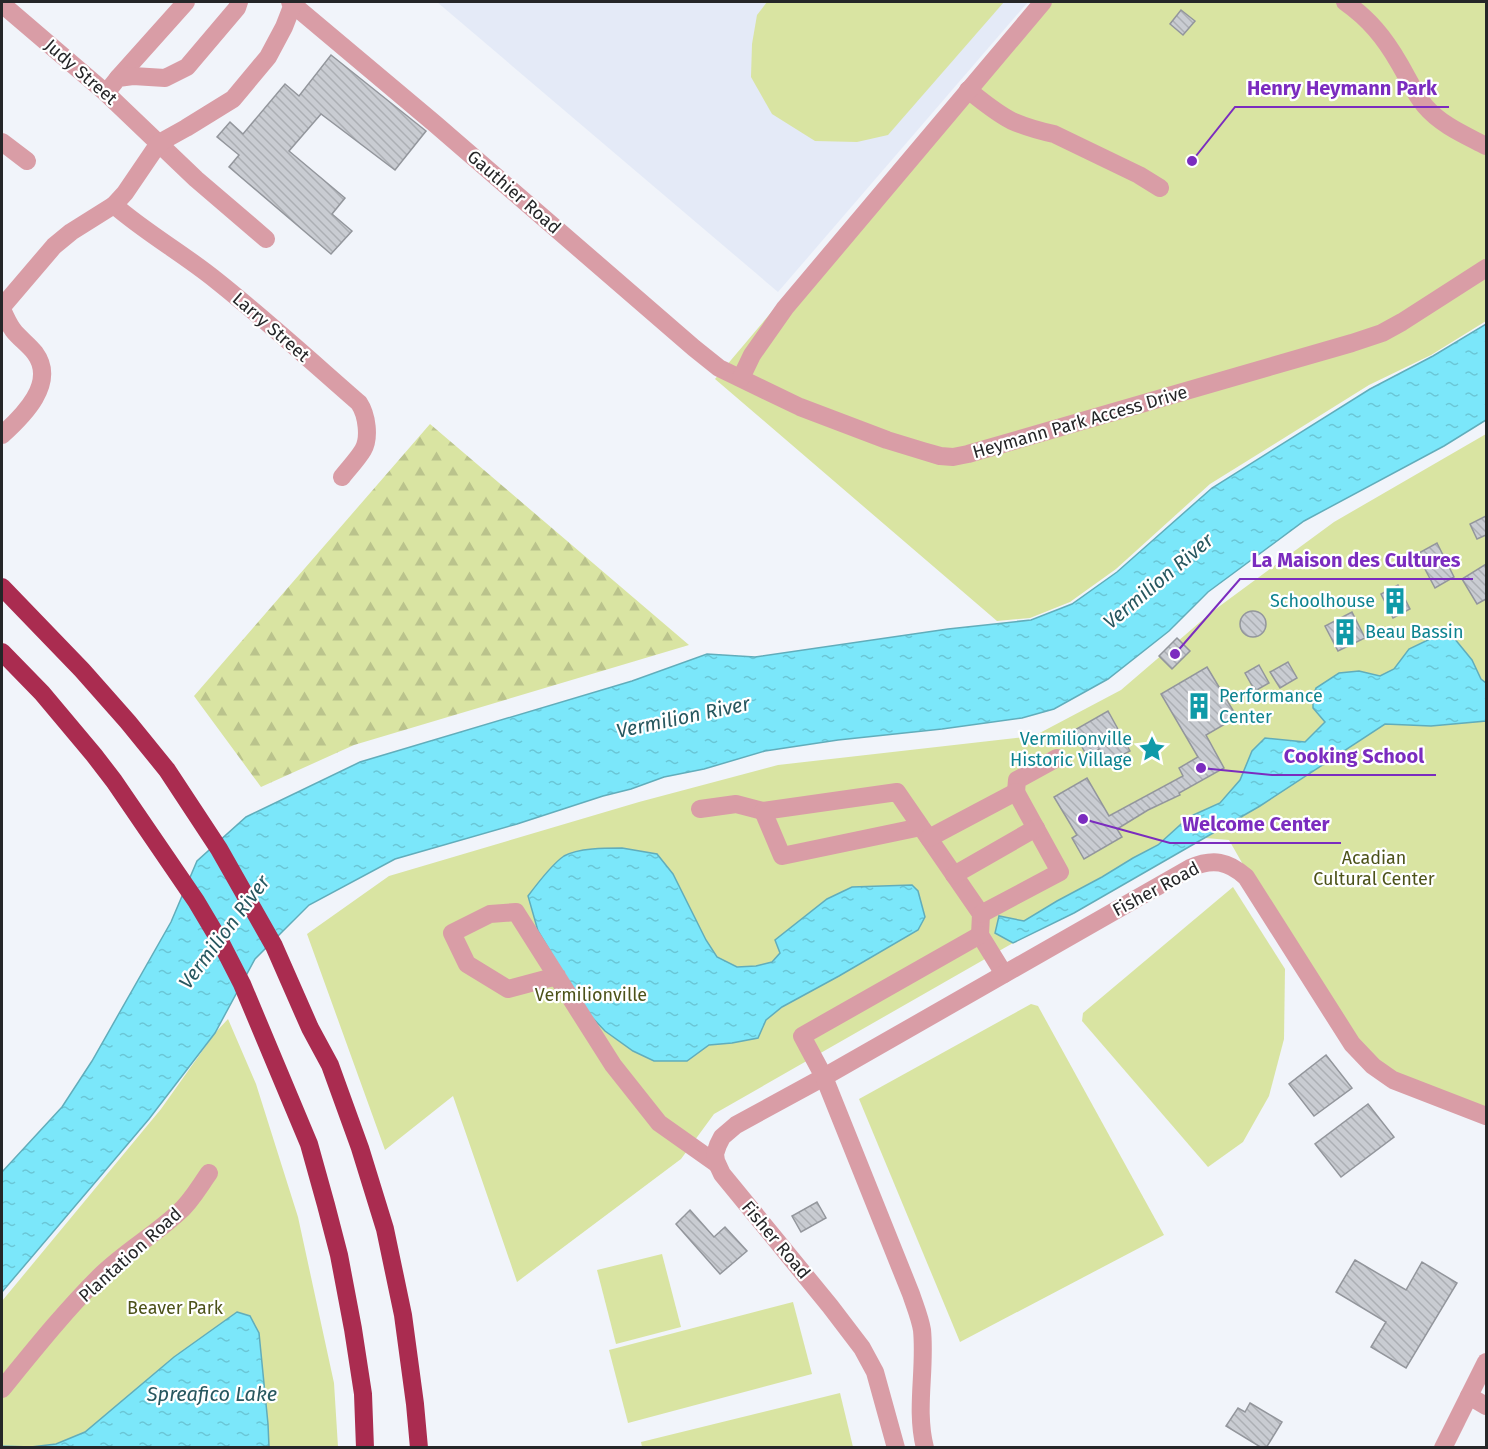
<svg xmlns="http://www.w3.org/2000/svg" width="1488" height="1449" font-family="'Fira Sans',sans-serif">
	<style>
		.built { fill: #e4eaf7 }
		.green { fill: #d9e4a2 }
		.forest { fill: url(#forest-firs) }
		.water { fill: url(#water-ripples); stroke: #61adbb; stroke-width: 1.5 }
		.building { fill: url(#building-back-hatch); stroke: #93969c; stroke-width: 1.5 }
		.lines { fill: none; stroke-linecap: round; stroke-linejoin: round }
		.minor { stroke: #d99da6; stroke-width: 18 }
		.highway { stroke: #aa2c50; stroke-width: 18 }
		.labels { text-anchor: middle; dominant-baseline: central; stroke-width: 4.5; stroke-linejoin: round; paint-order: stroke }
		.street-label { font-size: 18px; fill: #252628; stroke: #fff }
		.culture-label { font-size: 18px; fill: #0d838f; stroke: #fff; text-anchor: end }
		.park-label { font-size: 18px; fill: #4c5219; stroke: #fff }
		.water-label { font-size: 20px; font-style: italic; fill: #27575f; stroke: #fff }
		.leader { fill: none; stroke: #7b2cbf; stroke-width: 2 }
		.callout-dot { fill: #7b2cbf; stroke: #fff; stroke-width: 2 }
		.callout-label { font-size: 20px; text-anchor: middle; font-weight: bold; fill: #7b2cbf; stroke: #fff; stroke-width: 4.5; stroke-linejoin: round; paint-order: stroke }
	</style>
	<defs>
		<pattern id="forest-firs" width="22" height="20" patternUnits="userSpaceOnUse" patternTransform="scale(1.5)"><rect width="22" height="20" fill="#d9e4a2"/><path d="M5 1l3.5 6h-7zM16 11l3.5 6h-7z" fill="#bac38c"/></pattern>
		<pattern id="water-ripples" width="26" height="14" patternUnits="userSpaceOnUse" patternTransform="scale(1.5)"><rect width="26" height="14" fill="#7be7fa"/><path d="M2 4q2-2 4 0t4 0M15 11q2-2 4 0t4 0" fill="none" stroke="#6ac6d6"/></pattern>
		<pattern id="building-back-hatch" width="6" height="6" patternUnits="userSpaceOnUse" patternTransform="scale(1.5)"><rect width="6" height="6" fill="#c9ccd2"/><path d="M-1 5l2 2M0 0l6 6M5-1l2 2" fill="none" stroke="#acafb4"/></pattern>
	</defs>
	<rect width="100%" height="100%" fill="#f1f4fa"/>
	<path class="built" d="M437,2H1028L778,292Z"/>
	<g class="green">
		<path d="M767,2H1004L888,135L857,142L815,141L772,114L751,77L752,44L757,15Z"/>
		<path d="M1033,2H1486V321L1431,355L1369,385L1210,484L1116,569L1070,602L1030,618L997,621L715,379Z"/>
		<path d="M1486,434V1110L1392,1072L1357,1040L1253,882L1229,840L1205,838L1102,878L1013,943L714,1114L681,1159L517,1282L453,1096L385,1150L307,934L389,876L639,802L778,765L1034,736L1121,690L1213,611L1334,522Z"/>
		<path d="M1233,887L1285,969L1284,1039L1269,1096L1243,1142L1208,1167L1082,1021L1083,1013Z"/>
		<path d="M1031,1004L1038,1006L1164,1235L960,1342L859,1099Z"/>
		<path d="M228,1019L256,1084L298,1217L334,1383L338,1447L2,1448V1301L161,1109L215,1033Z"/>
		<path d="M662,1254L681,1327L616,1344L597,1270Z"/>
		<path d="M793,1302L812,1374L628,1423L609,1350Z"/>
		<path d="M840,1393L853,1447H642L641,1442Z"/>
	</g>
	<path class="forest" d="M430,424L689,645L354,745L261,787L194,696Z"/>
	<g class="water">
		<path d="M1486,324V420L1444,446L1304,521L1208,592L1169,631L1108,679L1054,709L1022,718L942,729L838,740L765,751L704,769L664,777L631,789L603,796L517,824L395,859L309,905L255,959L215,1033L149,1119L2,1292V1172L62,1107L92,1061L171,922L197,861L246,817L360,762L632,681L707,654L755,657L948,629L1031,620L1072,604L1117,572L1212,488L1370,389L1433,356Z"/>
		<path d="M1432,638H1454L1472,660L1481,679L1486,683V721L1431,726L1385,724L1260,806L1074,913L1013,943L995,933L999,916L1024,921L1057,901L1102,877L1133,858L1158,845L1189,817L1220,803L1240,780L1252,751L1265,738L1305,742L1325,722L1313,708V696L1316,688L1339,673L1359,671L1380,676L1394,669L1409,649Z"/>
		<path d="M622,848L657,854L673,874L706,940L717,957L737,967L756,966L772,962L780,953L775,940L827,899L852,887L912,885L918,891L925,917L918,930L839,976L782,1007L766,1020L758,1038L732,1043L709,1045L687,1061H654L633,1051L605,1031L586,1011L538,931L528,896C537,884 552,864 564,856C578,848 606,848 622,848Z"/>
		<path d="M237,1312L250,1316L259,1333L268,1424L269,1447H2V1446L31,1447L56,1444L85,1432L174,1357Z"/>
	</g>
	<g class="building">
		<path d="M1181,10L1195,21L1183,35L1170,24Z"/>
		<path d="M331,55L426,131L395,170L321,114L289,151L345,198L332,214L352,231L331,254L229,167L239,155L217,137L230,122L243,134L285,84L299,96Z"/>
		<path d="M1486,516V535L1477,539L1470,524Z"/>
		<path d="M1437,543L1454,577L1435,588L1417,554Z"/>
		<path d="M1486,564V599L1477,604L1462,579Z"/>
		<path d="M1398,585L1410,609L1393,618L1381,594Z"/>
		<circle cx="1253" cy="624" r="13"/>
		<path d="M1352,612L1365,638L1338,651L1325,626Z"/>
		<path d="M1177,638L1190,651L1172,669L1159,656Z"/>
		<path d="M1288,662L1297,678L1280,688L1270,672Z"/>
		<path d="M1259,665L1269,683L1255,691L1245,673Z"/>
		<path d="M1207,667L1237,717L1206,735L1224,768L1179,793L1180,795L1148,810L1117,829L1122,837L1084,859L1072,838L1077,835L1054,797L1087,778L1109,816L1183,776L1179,768L1198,757L1161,694Z"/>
		<path d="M1108,711L1130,751L1107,763L1099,749L1087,756L1073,731Z"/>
		<path d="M1326,1055L1352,1088L1314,1116L1289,1084Z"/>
		<path d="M1368,1104L1394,1137L1341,1177L1315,1144Z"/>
		<path d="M817,1202L826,1218L801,1232L792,1216Z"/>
		<path d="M690,1210L714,1237L725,1227L747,1251L720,1274L676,1224Z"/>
		<path d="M1355,1260L1406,1290L1422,1262L1457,1283L1406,1368L1371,1347L1386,1322L1336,1292Z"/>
		<path d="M1250,1403L1282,1422L1266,1448H1262L1226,1426L1238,1408L1245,1412Z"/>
	</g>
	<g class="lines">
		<g class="minor">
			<path d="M290,2L434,123L694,348L719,368L800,407L887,440L923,451L940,456L953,457L968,454L1352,343L1382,333L1402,322L1486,268"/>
			<path d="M1345,2C1369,19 1384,37 1399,63C1408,78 1414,93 1425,106C1441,125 1465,135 1486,146"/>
			<path d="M2,4L106,93L196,179L266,239"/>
			<path d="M118,78L186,2"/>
			<path d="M968,90C982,101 996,113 1012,121C1026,127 1040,131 1054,134L1139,175L1160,188"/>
			<path d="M106,93L118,78L133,76L165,78L187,67L237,8L239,2"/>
			<path d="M2,142L27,161"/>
			<path d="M114,205C146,233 184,254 217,281C266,320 312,362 359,403C367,415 370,438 363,450C357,460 348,469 342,477"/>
			<path d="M2,307L54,246L71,232L114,205L125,193L159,143L186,128L233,99L268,57L284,27L293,4"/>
			<path d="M2,309C5,316 8,323 13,330C19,338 29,345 35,353C57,383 23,416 2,435"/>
			<path d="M741,378L752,355L785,308L1043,2"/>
			<path d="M1016,792L1017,780L1057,758"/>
			<path d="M700,809L736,804L763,811"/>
			<path d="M921,827L782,856L763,811L897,792L981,914L980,935L1004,974"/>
			<path d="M929,838L1016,792L1060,872L981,914"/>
			<path d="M954,875L1036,828"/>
			<path d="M557,976L508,989L467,964L452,933L490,914L516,912L613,1065L659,1123L717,1164"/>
			<path d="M2,1389C33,1351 64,1312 99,1277C123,1253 153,1236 178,1213C191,1202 199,1187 209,1173"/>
			<path d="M1469,1396L1486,1406"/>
			<path d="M896,1448L875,1372L862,1348L830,1306L722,1174L716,1161L715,1154L718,1145L722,1137L736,1125L824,1077L1190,868C1213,858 1228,861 1246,877L1352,1044L1373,1066L1393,1080L1486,1116"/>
			<path d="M925,1448C915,1409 926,1370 922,1330C920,1318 915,1306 911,1294L824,1077L802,1036L980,935"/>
			<path d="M1443,1448L1486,1362"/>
		</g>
		<g class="highway">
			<path d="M2,587L82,670L128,722L167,770L219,849L274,946L310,1028L330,1065L360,1148L385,1229L403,1315L415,1404L419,1448"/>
			<path d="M2,652L42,693L94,755L114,781L196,901L221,943L242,984L309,1144L326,1205L339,1255L353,1329L363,1394L365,1448"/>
		</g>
	</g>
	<defs>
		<symbol id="building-bare" viewBox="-9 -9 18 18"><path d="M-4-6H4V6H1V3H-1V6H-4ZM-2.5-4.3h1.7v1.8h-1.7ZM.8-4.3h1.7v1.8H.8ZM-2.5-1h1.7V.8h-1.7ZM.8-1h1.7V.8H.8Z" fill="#0f9aa8" stroke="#fff" stroke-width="2.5" paint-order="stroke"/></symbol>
		<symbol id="sight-bare" viewBox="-9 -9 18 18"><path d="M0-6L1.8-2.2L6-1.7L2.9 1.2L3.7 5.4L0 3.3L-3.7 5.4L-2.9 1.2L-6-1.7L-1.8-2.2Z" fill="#0f9aa8" stroke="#fff" stroke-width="2.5" paint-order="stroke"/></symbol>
	</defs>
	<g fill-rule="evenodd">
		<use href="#building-bare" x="1376" y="582" width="38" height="38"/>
		<use href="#building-bare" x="1326" y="613" width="38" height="38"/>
		<use href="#building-bare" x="1180" y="687" width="38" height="38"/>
		<use href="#sight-bare" x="1133" y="730" width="38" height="38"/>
	</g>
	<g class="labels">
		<g class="street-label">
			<text transform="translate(81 72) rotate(41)">Judy Street</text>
			<text transform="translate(514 192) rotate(41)">Gauthier Road</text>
			<text transform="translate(271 327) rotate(41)">Larry Street</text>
			<text transform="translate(1080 422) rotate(-16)">Heymann Park Access Drive</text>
			<text transform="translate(1156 889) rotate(-28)">Fisher Road</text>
			<text transform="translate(776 1240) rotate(50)">Fisher Road</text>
			<text transform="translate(130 1255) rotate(-42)">Plantation Road</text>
		</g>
		<g class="culture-label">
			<text x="1375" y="601">Schoolhouse</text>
			<text x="1365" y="632" text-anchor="start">Beau Bassin</text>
			<text x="1219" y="696" text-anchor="start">Performance<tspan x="1219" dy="21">Center</tspan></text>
			<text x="1132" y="739">Vermilionville<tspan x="1132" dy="21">Historic Village</tspan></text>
		</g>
		<g class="park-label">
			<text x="1374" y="858">Acadian<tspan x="1374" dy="21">Cultural Center</tspan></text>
			<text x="591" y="995">Vermilionville</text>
			<text x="175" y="1308">Beaver Park</text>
		</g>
		<g class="water-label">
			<text transform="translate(1158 581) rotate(-40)">Vermilion River</text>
			<text transform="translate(683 717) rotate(-12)">Vermilion River</text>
			<text transform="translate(224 932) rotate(-53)">Vermilion River</text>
			<text x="212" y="1394">Spreafico Lake</text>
		</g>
	</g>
	<path class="leader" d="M1192 161L1235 107H1449M1175 654L1240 579H1473M1201 768L1272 775H1436M1083 819L1170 843H1341"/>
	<g class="callout-dot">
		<circle cx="1192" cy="161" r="6"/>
		<circle cx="1175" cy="654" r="6"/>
		<circle cx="1201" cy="768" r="6"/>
		<circle cx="1083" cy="819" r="6"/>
	</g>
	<g class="callout-label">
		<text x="1342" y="95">Henry Heymann Park</text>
		<text x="1356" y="567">La Maison des Cultures</text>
		<text x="1354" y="763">Cooking School</text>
		<text x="1256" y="831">Welcome Center</text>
	</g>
	<rect width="1488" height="1449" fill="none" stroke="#252628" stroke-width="6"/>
</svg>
